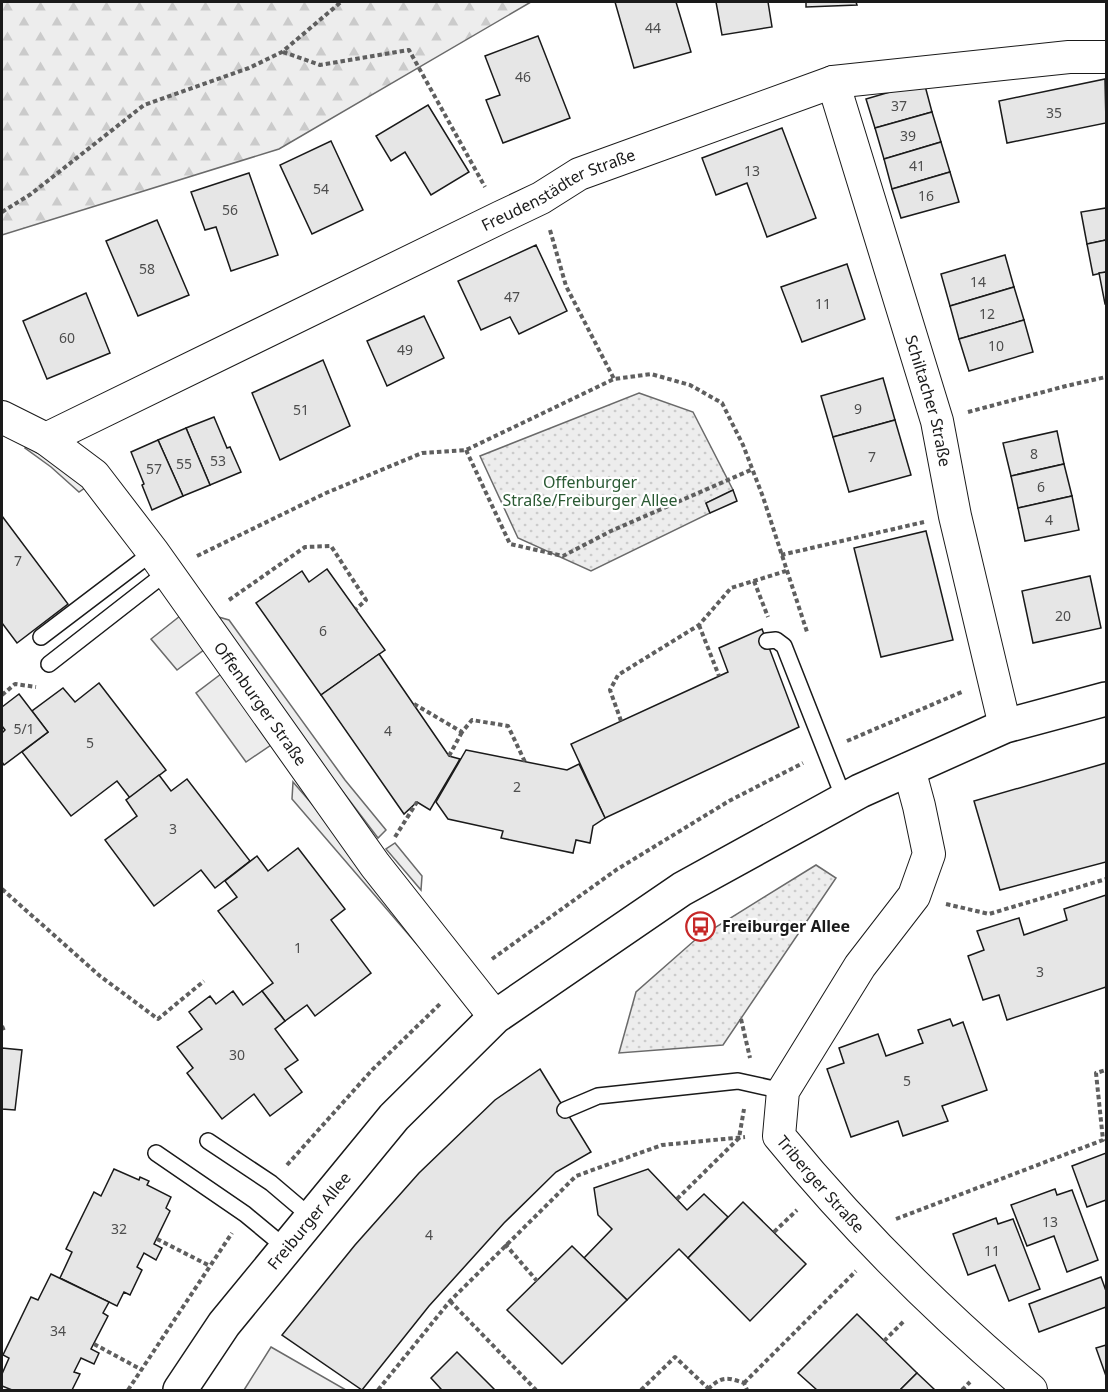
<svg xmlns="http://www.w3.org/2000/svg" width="1108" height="1392" font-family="'Noto Sans',sans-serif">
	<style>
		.grass { fill: url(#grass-dots); stroke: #6a6a6a; stroke-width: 1.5 }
		.forest { fill: url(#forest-firs); stroke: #6a6a6a; stroke-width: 1.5 }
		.built { fill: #ededed; stroke: #6a6a6a; stroke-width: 1.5 }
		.building { fill: #e6e6e6; stroke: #1a1a1a; stroke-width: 1.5 }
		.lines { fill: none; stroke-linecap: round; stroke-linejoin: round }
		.lane-casing { stroke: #1a1a1a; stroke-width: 18 }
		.street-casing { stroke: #1a1a1a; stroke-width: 34 }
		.secondary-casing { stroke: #1a1a1a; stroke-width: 36 }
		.path { stroke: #5f5f5f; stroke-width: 4; stroke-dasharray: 4.5 3; stroke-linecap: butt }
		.lane { stroke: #fff; stroke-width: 15 }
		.street { stroke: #fff; stroke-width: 32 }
		.secondary { stroke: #fff; stroke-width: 33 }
		.labels { text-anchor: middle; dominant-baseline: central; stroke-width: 4.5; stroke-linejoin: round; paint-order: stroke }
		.number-label { font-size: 14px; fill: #4d4d4d }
		.street-label { font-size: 16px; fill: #1a1a1a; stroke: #fff }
		.park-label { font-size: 16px; fill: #2b5a34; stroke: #fff }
		.poi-label { font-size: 16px; font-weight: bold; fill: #1a1a1a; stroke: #fff; text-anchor: start }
	</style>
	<defs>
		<pattern id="grass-dots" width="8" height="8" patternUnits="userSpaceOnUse" patternTransform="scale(1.5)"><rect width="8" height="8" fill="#ededed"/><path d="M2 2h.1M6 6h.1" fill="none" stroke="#cbcbcb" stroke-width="1.8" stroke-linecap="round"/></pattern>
		<pattern id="forest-firs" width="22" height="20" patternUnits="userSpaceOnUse" patternTransform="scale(1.5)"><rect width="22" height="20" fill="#ededed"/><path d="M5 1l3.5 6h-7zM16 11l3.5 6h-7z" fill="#cbcbcb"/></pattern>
	</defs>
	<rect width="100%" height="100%" fill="#fff"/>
	<g class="grass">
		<path d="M639,393L693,412L733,490L706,503L710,513L591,571L518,538L480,456Z"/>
		<path d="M816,865L836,878L723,1045L619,1053L636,992L695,940Z"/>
	</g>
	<path class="forest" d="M2,2H531L279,149L2,235Z"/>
	<g class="built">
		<path d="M32,438L89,485L79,492L51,467L25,448Z"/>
		<path d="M180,616L205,649L177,670L151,639Z"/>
		<path d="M215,616L229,620L345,780L386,830L378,838L274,701Z"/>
		<path d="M221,674L271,745L246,762L196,693Z"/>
		<path d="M293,782L455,969L439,970L292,799Z"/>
		<path d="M395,843L422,876L421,890L386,849Z"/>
		<path d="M271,1347L346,1390H244Z"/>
	</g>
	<g class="building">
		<path d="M615,2H676L691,52L634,68Z"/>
		<path d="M716,2H768L772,27L722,35Z"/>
		<path d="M806,2H856L857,5L806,7Z"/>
		<path d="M538,36L570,118L503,143L486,100L500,95L485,56Z"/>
		<path d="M1105,79L1106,123L1007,143L999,101Z"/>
		<path d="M924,82L932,112L875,128L866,99Z"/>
		<path d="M428,105L469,172L431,195L405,152L391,161L376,136Z"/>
		<path d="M932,112L941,142L884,159L875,128Z"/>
		<path d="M782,128L816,218L767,237L747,183L716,195L702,158Z"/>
		<path d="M331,141L363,210L312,234L280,165Z"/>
		<path d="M941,142L950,172L892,189L884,159Z"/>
		<path d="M950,172L959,202L901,218L892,189Z"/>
		<path d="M249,173L278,255L231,271L216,227L205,230L191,192Z"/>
		<path d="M1106,208V240L1087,244L1081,212Z"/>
		<path d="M157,220L189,295L138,316L106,241Z"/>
		<path d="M1106,240V272L1093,275L1087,244Z"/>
		<path d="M536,245L567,311L519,334L510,317L481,330L458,281Z"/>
		<path d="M1005,255L1014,287L950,306L941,274Z"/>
		<path d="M847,264L865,319L802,342L781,287Z"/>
		<path d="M1106,272V304H1105L1099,273Z"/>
		<path d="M1014,287L1024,320L959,339L950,306Z"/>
		<path d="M86,293L110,353L47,379L23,321Z"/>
		<path d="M424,316L444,358L387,386L367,341Z"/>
		<path d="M1024,320L1033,352L969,371L959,339Z"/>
		<path d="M323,360L350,426L280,460L252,393Z"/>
		<path d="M883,378L895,420L833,437L821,396Z"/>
		<path d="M214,417L227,448L230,447L241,472L210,485L186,428Z"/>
		<path d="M895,420L911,475L849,492L833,437Z"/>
		<path d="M186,428L210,485L183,496L158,440Z"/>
		<path d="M1057,431L1064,464L1011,476L1003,443Z"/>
		<path d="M158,440L183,496L152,510L142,485L144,484L131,452Z"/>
		<path d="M1064,464L1072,496L1018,508L1011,476Z"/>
		<path d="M733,490L737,501L710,513L706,503Z"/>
		<path d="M1072,496L1079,530L1025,541L1018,508Z"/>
		<path d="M2,516L68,604L17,643L2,623Z"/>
		<path d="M926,531L953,640L881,657L854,548Z"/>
		<path d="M327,569L385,650L321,695L256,603L302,571L309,582Z"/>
		<path d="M1090,576L1101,628L1033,643L1022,591Z"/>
		<path d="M762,629L799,727L605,818L571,744L728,672L719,648Z"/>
		<path d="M379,654L449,756L460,759L430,810L417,802L404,814L321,695Z"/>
		<path d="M99,683L166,770L130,798L117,781L71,816L22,752L48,732L32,711L63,688L75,702Z"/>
		<path d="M19,694L48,732L4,765L2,762V733L5,730L2,726V707Z"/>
		<path d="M466,750L567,770L579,764L605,818L593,826L590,843L576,840L573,853L501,838L503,831L448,819L436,802Z"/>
		<path d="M1106,763V862L1000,890L974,801Z"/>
		<path d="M159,775L171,791L187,779L250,861L215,888L201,870L154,906L105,840L137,816L126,800Z"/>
		<path d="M298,848L345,909L331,920L371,973L315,1016L307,1005L285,1021L262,991L273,983L218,911L237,897L225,881L257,856L268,871Z"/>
		<path d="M1106,895V987L1007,1020L999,995L983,1000L968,956L984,950L977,931L1019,918L1024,935L1067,920L1064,909Z"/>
		<path d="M233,991L243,1005L262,991L285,1021L275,1029L298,1060L285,1069L302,1092L270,1116L254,1094L222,1119L187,1073L193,1068L177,1047L202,1029L189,1012L210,996L216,1004Z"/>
		<path d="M950,1019L953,1026L963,1022L987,1090L942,1106L948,1121L903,1136L898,1121L851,1137L827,1069L844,1063L839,1048L878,1034L886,1056L923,1043L918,1030Z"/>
		<path d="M2,1048L22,1050L15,1110L2,1109Z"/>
		<path d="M540,1069L591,1152L556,1172L504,1223L429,1306L362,1390L282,1335L355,1245L419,1173L495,1100Z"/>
		<path d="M1106,1153V1200L1087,1207L1072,1166Z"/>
		<path d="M114,1169L139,1180L140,1177L149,1181L147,1185L171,1197L166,1208L170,1211L154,1244L162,1248L156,1260L144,1253L137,1267L142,1270L130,1295L124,1292L117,1306L60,1278L72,1252L66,1249L94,1192L101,1196Z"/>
		<path d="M648,1169L687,1210L704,1194L728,1217L688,1258L679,1249L627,1300L584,1258L612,1229L598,1215L594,1188Z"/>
		<path d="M1055,1189L1057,1195L1072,1190L1098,1260L1067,1272L1054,1236L1027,1246L1011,1205Z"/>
		<path d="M743,1202L806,1264L750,1321L688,1258Z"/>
		<path d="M996,1218L998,1224L1013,1219L1040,1289L1009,1301L995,1265L968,1275L953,1234Z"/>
		<path d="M572,1246L627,1300L562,1364L507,1310Z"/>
		<path d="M51,1274L109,1302L103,1313L108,1316L91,1349L99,1353L94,1364L81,1358L74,1372L80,1374L72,1390H12L2,1386V1374L9,1358L3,1355L31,1297L38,1300Z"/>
		<path d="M1101,1277L1106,1291V1307L1039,1332L1029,1304Z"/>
		<path d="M857,1314L917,1373L900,1390H817L798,1373Z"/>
		<path d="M1106,1345V1376L1096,1348Z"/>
		<path d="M457,1352L495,1390H439L441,1389L431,1378Z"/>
		<path d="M917,1373L935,1390H900Z"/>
	</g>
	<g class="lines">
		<defs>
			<g id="lane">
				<path d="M41,637L153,552"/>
				<path d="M767,641L776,640L784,646L845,801"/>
				<path d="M49,664L167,572"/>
				<path d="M565,1110L598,1096L738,1081L783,1091"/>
				<path d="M208,1141L271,1183L311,1217"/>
				<path d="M156,1153L245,1214L286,1248"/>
			</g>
			<g id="street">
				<path id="s1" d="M833,82L937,421L955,516L1005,726"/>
				<path id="s2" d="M2,417L46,439L94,475L153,552L375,865L495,1017"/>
				<path id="s3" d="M46,439L501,217L541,198L579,174L833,82L1069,57H1106"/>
				<path id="s4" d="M909,769L919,806L929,854L914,896L860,966L783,1091L779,1136C855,1229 940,1313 1031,1390"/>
			</g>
			<g id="secondary">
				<path id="s5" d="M180,1390L224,1324L394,1117L495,1017L682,889L860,791L1005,726L1106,699"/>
			</g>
		</defs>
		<use href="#lane" class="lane-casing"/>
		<use href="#street" class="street-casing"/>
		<use href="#secondary" class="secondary-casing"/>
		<g class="path">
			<path d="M283,52L320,65L409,50L485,187"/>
			<path d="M2,212L31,194L144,105L249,68L282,52L341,2"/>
			<path d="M550,230L566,286L614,379"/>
			<path d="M968,412L1066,386L1106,377"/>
			<path d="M466,450L510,544L563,556L611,531L753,469"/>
			<path d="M781,555L924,522"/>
			<path d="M197,556L326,493L422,453L466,450L614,379L651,374L690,385L722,403L743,445L763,497L807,632"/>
			<path d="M754,581L768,617"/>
			<path d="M229,600L305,547L331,546L366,600L356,609"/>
			<path d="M699,625L719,676"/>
			<path d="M2,695L15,684L36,687"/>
			<path d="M414,704L462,732L472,720L508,726L525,762"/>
			<path d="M621,721L610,690L618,675L699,625L731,588L786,571"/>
			<path d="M847,741L964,691"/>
			<path d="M449,756L462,732"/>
			<path d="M395,837L417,802"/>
			<path d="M2,889L100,976L158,1019L204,981"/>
			<path d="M946,904L989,914L1106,879"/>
			<path d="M492,959L616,870L729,801L803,763"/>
			<path d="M741,1019L750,1058"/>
			<path d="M2,1026L4,1031"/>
			<path d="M287,1165L373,1069L441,1003"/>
			<path d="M677,1199L739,1138L744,1109"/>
			<path d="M896,1219L1103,1140L1096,1073L1106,1070"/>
			<path d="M774,1232L797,1210"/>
			<path d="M157,1239L210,1266"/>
			<path d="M505,1244L537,1281"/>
			<path d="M450,1301L536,1390"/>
			<path d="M884,1341L905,1320"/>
			<path d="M94,1344L142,1370"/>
			<path d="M744,1383L856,1271"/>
			<path d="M708,1389C722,1376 727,1377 744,1383L747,1390"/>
			<path d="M128,1390L232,1233"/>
			<path d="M378,1390L450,1301L576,1176L662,1145L745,1137"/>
			<path d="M641,1390L675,1357L710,1390"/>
			<path d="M962,1390L970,1382"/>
		</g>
		<use href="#lane" class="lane"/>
		<use href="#street" class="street"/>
		<use href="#secondary" class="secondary"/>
	</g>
	<defs>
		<symbol id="bus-ring" viewBox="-11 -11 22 22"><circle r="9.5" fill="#fff" stroke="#c62828" stroke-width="1.5"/><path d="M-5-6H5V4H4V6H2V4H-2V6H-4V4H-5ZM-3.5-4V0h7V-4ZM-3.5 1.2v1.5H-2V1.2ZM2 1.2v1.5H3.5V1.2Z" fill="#c62828"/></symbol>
	</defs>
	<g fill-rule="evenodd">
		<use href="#bus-ring" x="684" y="910" width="33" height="33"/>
	</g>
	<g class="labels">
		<g class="number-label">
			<text x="653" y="27">44</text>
			<text x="523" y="76">46</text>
			<text x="899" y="105">37</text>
			<text x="1054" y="112">35</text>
			<text x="908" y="135">39</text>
			<text x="917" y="165">41</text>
			<text x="752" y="170">13</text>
			<text x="321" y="188">54</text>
			<text x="926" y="195">16</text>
			<text x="230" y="209">56</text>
			<text x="147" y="268">58</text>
			<text x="978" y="281">14</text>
			<text x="512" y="296">47</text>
			<text x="823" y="303">11</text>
			<text x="987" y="313">12</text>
			<text x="67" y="337">60</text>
			<text x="996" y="345">10</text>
			<text x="405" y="349">49</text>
			<text x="858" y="408">9</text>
			<text x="301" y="409">51</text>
			<text x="1034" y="453">8</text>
			<text x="872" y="456">7</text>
			<text x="218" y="460">53</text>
			<text x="184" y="463">55</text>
			<text x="154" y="468">57</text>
			<text x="1041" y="486">6</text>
			<text x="1049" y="519">4</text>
			<text x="18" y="560">7</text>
			<text x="1063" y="615">20</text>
			<text x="323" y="630">6</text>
			<text x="24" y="728">5/1</text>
			<text x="388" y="730">4</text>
			<text x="90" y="742">5</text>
			<text x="517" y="786">2</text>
			<text x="173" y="828">3</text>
			<text x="298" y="947">1</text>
			<text x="1040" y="971">3</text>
			<text x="237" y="1054">30</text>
			<text x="907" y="1080">5</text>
			<text x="1050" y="1221">13</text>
			<text x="119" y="1228">32</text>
			<text x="429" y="1234">4</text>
			<text x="992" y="1250">11</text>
			<text x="58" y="1330">34</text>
		</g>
		<g class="street-label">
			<text stroke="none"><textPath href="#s3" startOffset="570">Freudenstädter Straße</textPath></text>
			<text stroke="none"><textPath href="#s1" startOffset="333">Schiltacher Straße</textPath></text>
			<text stroke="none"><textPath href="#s2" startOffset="392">Offenburger Straße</textPath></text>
			<text stroke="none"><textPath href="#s4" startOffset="476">Triberger Straße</textPath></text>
			<text stroke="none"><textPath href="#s5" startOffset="213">Freiburger Allee</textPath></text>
		</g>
		<g class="park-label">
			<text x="590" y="482">Offenburger<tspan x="590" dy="18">Straße/Freiburger Allee</tspan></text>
		</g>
		<g class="poi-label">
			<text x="722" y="926">Freiburger Allee</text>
		</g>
	</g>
	<rect width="1108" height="1392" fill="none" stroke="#1a1a1a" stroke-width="6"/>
</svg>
